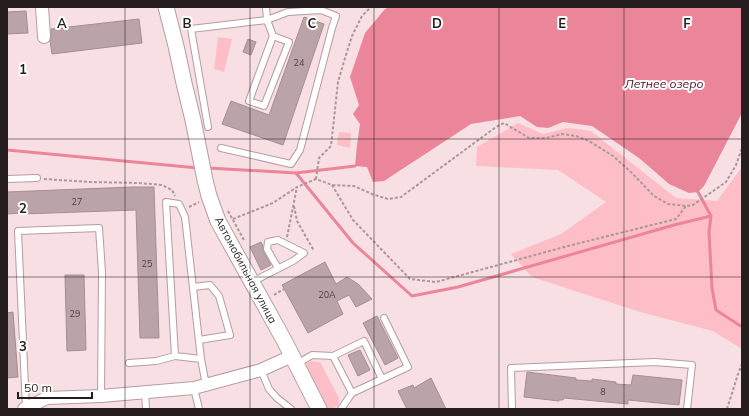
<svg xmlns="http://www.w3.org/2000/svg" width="749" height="416" font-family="Mulish,sans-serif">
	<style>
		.green { fill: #febec8 }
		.water { fill: #eb869a }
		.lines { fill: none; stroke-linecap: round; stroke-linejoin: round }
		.stream { stroke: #eb869a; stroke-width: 3 }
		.building { fill: #bba4a7; stroke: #a48e91 }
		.service-casing { stroke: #b49da0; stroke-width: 8 }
		.minor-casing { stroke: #b49da0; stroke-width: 14 }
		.tertiary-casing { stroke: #b49da0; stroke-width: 17 }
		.path { stroke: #aa979a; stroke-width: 2; stroke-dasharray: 3 2; stroke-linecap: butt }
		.service { stroke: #fff; stroke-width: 6 }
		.minor { stroke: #fff; stroke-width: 12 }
		.tertiary { stroke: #fff; stroke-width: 15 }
		.grid { fill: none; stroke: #251d1e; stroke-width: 1; stroke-opacity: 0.55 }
		.labels { text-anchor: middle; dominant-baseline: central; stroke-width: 4; stroke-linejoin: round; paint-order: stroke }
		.number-label { font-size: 9px; fill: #4a3f40 }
		.street-label { font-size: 11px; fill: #251d1e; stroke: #fff }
		.water-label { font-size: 12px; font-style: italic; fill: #4d0f22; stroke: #fff }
		.grid-label { font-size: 13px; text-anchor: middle; font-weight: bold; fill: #251d1e; stroke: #fff; stroke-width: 4; stroke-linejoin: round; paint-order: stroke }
	</style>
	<rect width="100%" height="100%" fill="#f8dfe3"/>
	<g class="green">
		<path d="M218,37L232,39L224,72L214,69Z"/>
		<path d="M518,123L543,134L568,128L591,131L676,198L717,201L742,167V349L713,331L640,312L532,277L511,254L561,234L606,202L558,170L476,166L477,147Z"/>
		<path d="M339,132L351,133L350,148L337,145Z"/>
		<path d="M312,361L320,362L339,398V402L338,406L331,409H328L325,406L306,371L307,363Z"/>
	</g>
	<path class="water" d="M390,7H742V113L704,186L698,192L689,193L669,184L639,158L592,126L563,122L548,128L537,127L520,116L471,124L384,181L373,182L367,167L355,166L357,145L360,124L353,114L359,105L350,77L365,33L385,9Z"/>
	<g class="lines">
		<g class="stream">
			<path d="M7,150L198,168"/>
			<path d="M208,168L296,173L355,166"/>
			<path d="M296,173L353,243L412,296L458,287L674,225L711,216"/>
			<path d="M698,192L711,216L709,232L712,288L716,310L739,325L742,326"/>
		</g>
	</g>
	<g class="building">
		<path d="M26,11L28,33L7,34V12Z"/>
		<path d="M304,17L324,24L283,145L222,124L231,101L269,115Z"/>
		<path d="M139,19L142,43L52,54L50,41L51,37V29Z"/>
		<path d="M248,39L256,42L251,55L243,52Z"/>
		<path d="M132,187H154L159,338H140L136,210L22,214V213L7,214V192Z"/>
		<path d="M261,242L263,246V251L271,265L261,270L250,247Z"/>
		<path d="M325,262L336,284L347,277L358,284L372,299L356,307L349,295L337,301L343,314L308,333L282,285Z"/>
		<path d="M65,275H84L86,350L67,351Z"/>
		<path d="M13,312L18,377L7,378V313Z"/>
		<path d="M377,316L398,358L385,365L363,323Z"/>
		<path d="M360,350L370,370L358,376L348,355Z"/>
		<path d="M527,372L576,378V380L592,381V379L616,382V384L631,385L633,375L682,380L679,405L628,400V404L564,398L563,400H559V401L524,397Z"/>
		<path d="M431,378L446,409H407L398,391L413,385L414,388Z"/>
	</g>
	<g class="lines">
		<defs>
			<g id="service">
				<path d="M208,127L191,29L267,20L273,36L289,42L264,106L249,101L273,36"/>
				<path d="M221,148L291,164L300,150L332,28L336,16L321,10L288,12L267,20L266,7"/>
				<path d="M7,179L37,178"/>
				<path d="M252,282L293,261L304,253L278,240L268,242L267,249L278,268"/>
				<path d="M193,287L210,285L219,296L230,335L199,340"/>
				<path d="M333,356L364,341L382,379"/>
				<path d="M201,359L185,217L179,204L166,202L175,356L201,359L206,385"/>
				<path d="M129,363L156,361L175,356"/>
				<path d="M297,364L312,355L333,356L352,393L341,409"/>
				<path d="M261,370L269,389L277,398L291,409"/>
				<path d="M194,388L199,409"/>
				<path d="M145,392L146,409"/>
				<path d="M352,393L408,367L384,318"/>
				<path d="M26,409L18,231L99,228L102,272L101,396"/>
				<path d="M512,409L511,368L655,362L692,365L687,409"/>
			</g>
			<g id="minor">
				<path d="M42,7L44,37"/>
				<path d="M24,409L47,398L101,396L194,388L261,370L292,356"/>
			</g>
			<path id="tertiary" d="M166,7L176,46L184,83L193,120L205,180L209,196L218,221L285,342L319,409"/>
		</defs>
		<use href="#service" class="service-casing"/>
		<use href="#minor" class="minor-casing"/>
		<use href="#tertiary" class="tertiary-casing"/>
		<g class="path">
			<path d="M44,179L90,182L139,183L162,185L172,190L175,196"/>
			<path d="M316,179L319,158L331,146L338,82L345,58L352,36L362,16L371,7"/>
			<path d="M332,185L353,220L410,279L436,282L568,246L676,219L686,206"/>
			<path d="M294,206L297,221L314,251"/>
			<path d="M189,207L199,202"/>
			<path d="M228,211L244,240"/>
			<path d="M233,219L273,203L297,187L316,179L332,185L354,186L372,194L388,199L401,197L496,127L504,123L529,138H546L562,134L576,136L589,141L613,156L631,172L654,196L668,204L686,206L693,205L726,182L736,165L742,148"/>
			<path d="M287,237L297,187"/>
			<path d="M274,295L284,289"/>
			<path d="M727,409L738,374L742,364"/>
		</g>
		<use href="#service" class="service"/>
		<use href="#minor" class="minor"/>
		<use href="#tertiary" class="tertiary"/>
	</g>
	<path class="grid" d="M125,7V409M250,7V409M374,7V409M499,7V409M624,7V409M7,139H742M7,277H742"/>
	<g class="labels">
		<g class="number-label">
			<text x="299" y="62">24</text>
			<text x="77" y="201">27</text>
			<text x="147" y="263">25</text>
			<text x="327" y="294">20A</text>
			<text x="75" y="313">29</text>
			<text x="603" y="391">8</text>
		</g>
		<g class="street-label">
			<text transform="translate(246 270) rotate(62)">Автомобильная улица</text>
		</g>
		<g class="water-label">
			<text x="664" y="83">Летнее озеро</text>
		</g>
	</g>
	<g class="grid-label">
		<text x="62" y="28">A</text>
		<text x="187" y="28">B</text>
		<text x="312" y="28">C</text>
		<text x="437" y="28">D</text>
		<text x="562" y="28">E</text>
		<text x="687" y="28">F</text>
		<text x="23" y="74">1</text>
		<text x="23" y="213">2</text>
		<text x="23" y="351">3</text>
	</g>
	<rect width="749" height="416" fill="none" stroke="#251d1e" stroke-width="16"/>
	<path d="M18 392v6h74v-6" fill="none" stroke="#251d1e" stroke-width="2"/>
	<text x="24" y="392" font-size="12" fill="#251d1e" stroke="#ffffff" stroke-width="3" paint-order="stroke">50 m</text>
</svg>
